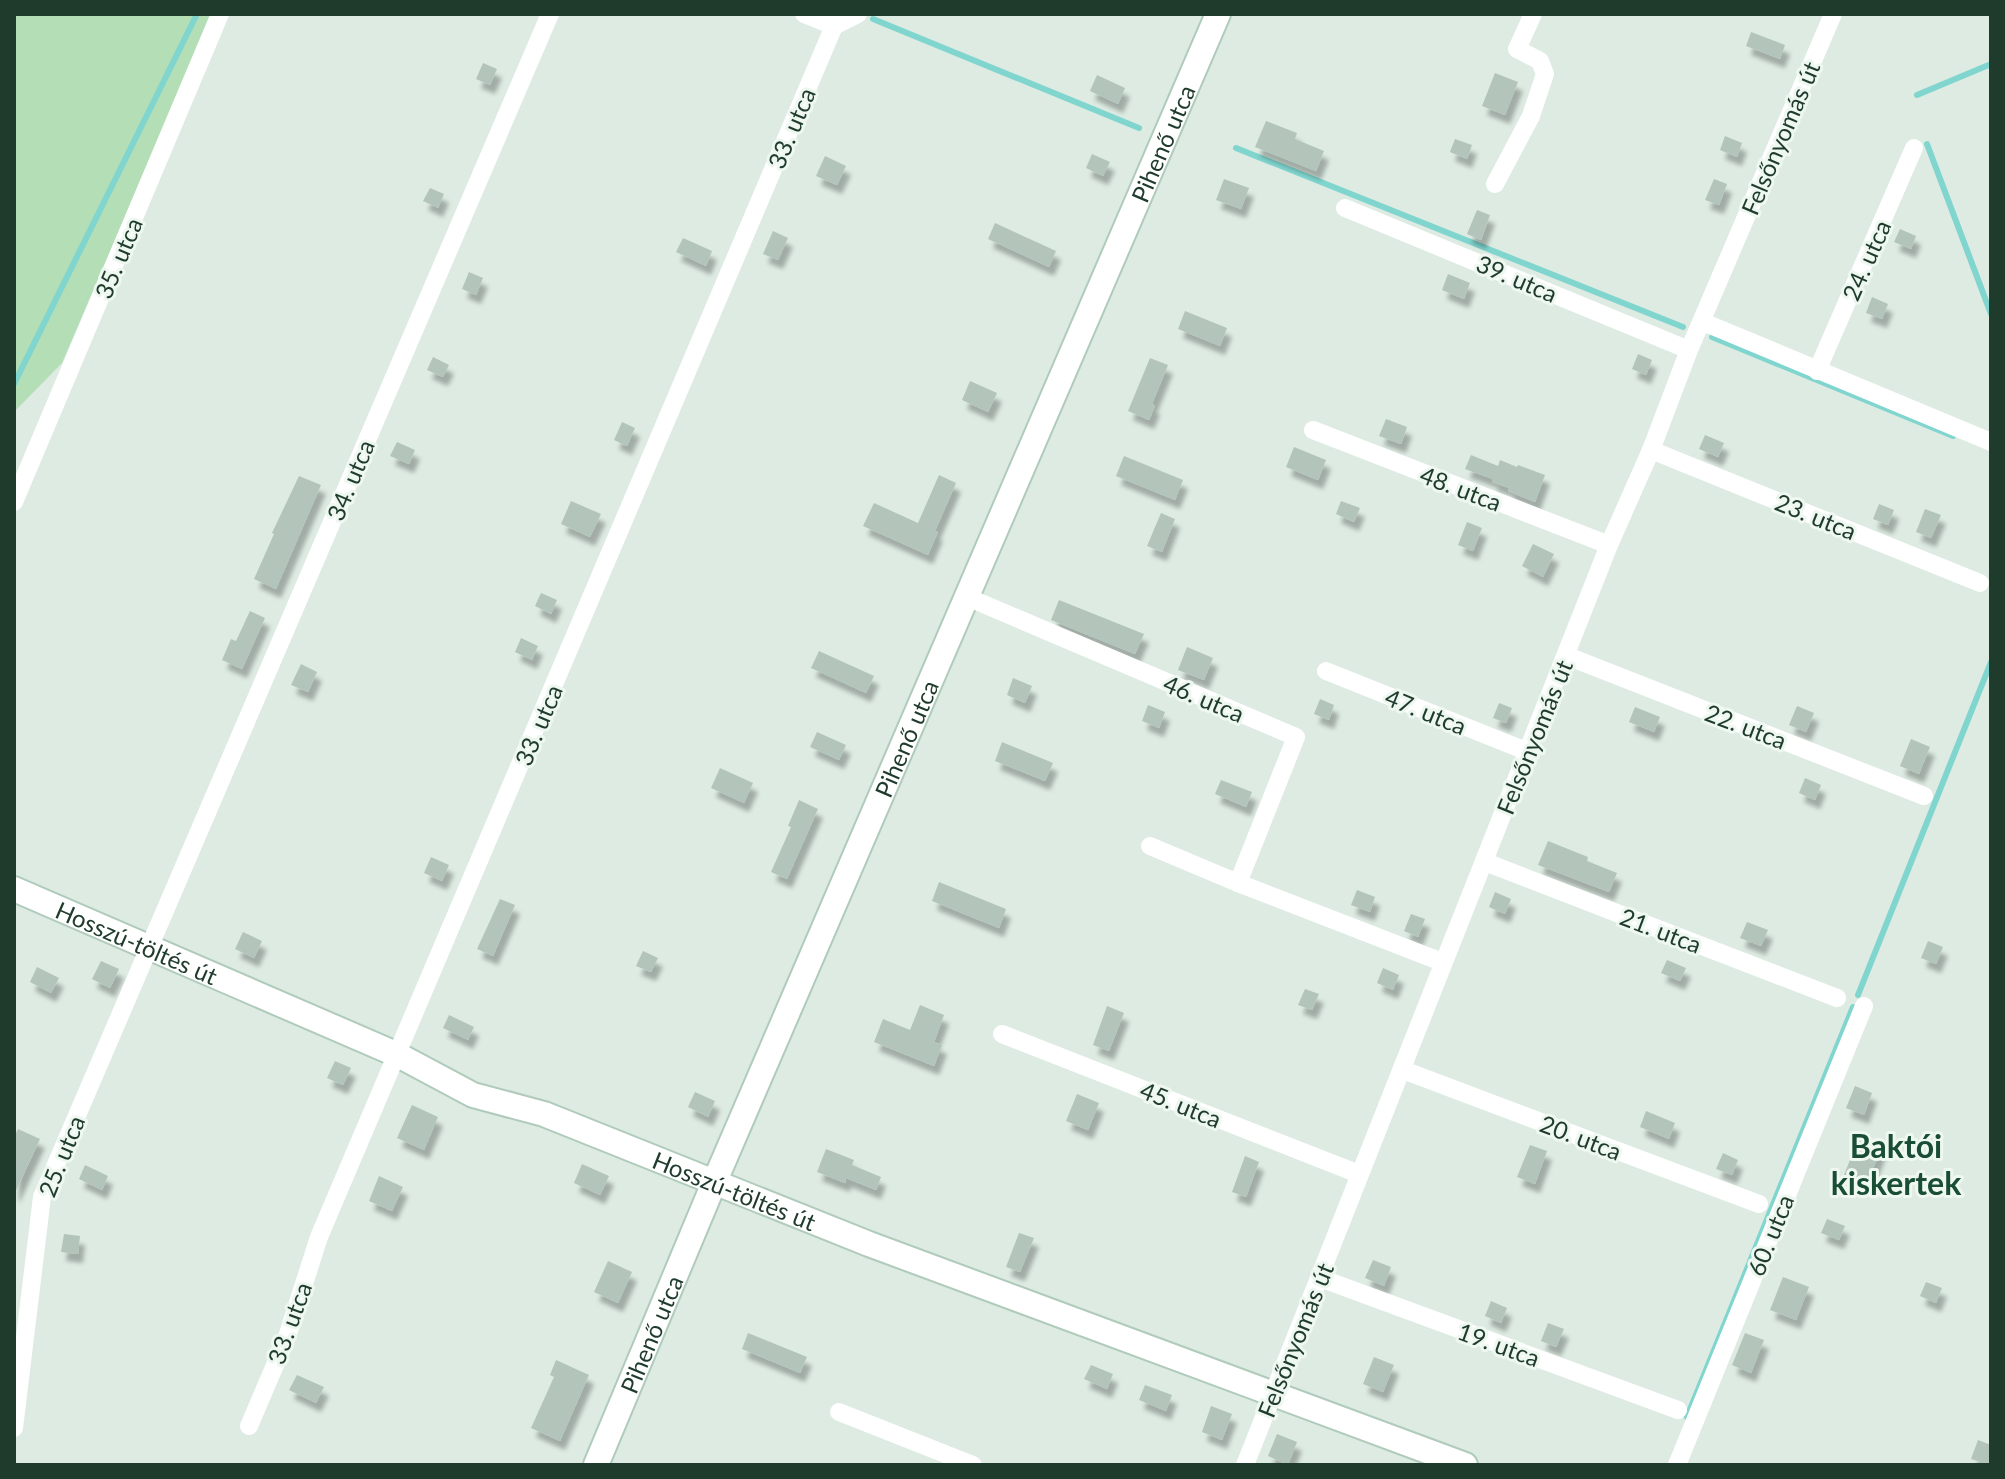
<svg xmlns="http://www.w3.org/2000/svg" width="2005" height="1479" font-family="Lato,sans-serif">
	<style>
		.green { fill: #b4deb6 }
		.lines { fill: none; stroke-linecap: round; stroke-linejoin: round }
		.stream { stroke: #80d5ce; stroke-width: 6 }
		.building { fill: #b3c5ba; filter: url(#shadow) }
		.secondary-casing { stroke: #b0cbbb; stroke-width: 28 }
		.street { stroke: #fff; stroke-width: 18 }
		.secondary { stroke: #fff; stroke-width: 24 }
		.labels { text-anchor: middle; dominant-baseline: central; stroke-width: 6; stroke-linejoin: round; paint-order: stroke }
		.street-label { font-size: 24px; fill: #1e3b2c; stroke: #eef7f0 }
		.district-label { font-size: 32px; font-weight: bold; fill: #194e35; stroke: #eef7f0 }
	</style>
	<defs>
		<filter id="shadow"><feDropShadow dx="5" dy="9" stdDeviation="2" flood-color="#0004"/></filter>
	</defs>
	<rect width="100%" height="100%" fill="#ddebe2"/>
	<path class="green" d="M14,14H212L62,363L14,412Z"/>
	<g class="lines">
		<g class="stream">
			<path d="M873,19L1139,128"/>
			<path d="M1917,95L1991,64"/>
			<path d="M1927,144L1991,314"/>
			<path d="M1236,148L1683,327"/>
			<path d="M1712,337L1953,436"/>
			<path d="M14,384L197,14"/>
			<path d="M1858,995L1991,662"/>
			<path d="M1687,1417L1853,1007"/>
		</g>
	</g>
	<g class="building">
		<path d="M1751,32L1785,45L1780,59L1746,46Z"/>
		<path d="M483,63L497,69L490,85L476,79Z"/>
		<path d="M1495,73L1518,82L1505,115L1482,106Z"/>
		<path d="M1097,75L1125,88L1118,104L1090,91Z"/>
		<path d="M1266,121L1297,133L1295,139L1324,151L1316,171L1255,147Z"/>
		<path d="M1725,136L1742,143L1737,157L1720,150Z"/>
		<path d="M1455,139L1472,145L1467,159L1450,152Z"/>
		<path d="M1092,154L1110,162L1103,176L1086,168Z"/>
		<path d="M825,156L846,166L837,185L816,176Z"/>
		<path d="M1224,179L1249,188L1241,209L1216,200Z"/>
		<path d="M1714,179L1727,184L1719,205L1705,200Z"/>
		<path d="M430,188L444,194L438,208L423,201Z"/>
		<path d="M1477,210L1490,215L1481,240L1467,234Z"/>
		<path d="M995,223L1056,251L1049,267L988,239Z"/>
		<path d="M1900,229L1916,236L1911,249L1894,242Z"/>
		<path d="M773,231L788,238L778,260L763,254Z"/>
		<path d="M683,238L712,251L706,266L676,252Z"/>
		<path d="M469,272L483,278L476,295L462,289Z"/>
		<path d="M1448,274L1470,283L1464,299L1442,290Z"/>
		<path d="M1872,297L1888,304L1882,319L1866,313Z"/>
		<path d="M1185,311L1227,328L1220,346L1178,329Z"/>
		<path d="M1638,354L1652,360L1646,375L1632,369Z"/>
		<path d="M433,357L449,365L443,377L427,370Z"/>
		<path d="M1150,358L1168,365L1152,404L1155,406L1149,420L1128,411Z"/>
		<path d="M970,381L997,393L988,412L962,400Z"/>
		<path d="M1386,419L1407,427L1401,444L1379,436Z"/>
		<path d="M622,422L635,428L627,446L614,440Z"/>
		<path d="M1705,435L1724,443L1718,457L1699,449Z"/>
		<path d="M397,442L415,450L409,464L390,456Z"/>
		<path d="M1294,447L1326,460L1318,480L1286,467Z"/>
		<path d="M1471,455L1498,466L1500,460L1517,467L1518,465L1545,475L1535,502L1508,491L1509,488L1492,482L1493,479L1465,469Z"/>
		<path d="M1124,456L1183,480L1175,500L1116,476Z"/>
		<path d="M939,475L956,483L935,531L938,532L928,555L863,526L874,503L918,523Z"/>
		<path d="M299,476L321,485L276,589L254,579L274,534L272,533Z"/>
		<path d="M571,501L601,514L590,537L561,524Z"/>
		<path d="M1341,501L1360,508L1354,522L1336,514Z"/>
		<path d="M1879,504L1894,510L1888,525L1873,519Z"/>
		<path d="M1925,509L1941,515L1931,538L1916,532Z"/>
		<path d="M1161,513L1175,519L1162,552L1147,546Z"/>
		<path d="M1467,522L1482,528L1473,551L1458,545Z"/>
		<path d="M1533,544L1554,554L1543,577L1522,566Z"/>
		<path d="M541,593L557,600L551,614L535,606Z"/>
		<path d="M1059,600L1144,634L1135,654L1051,620Z"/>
		<path d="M250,611L265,618L242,669L222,660L231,639L236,641Z"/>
		<path d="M521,638L538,646L532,660L515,652Z"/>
		<path d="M1187,647L1213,658L1204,680L1178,670Z"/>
		<path d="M819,651L874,676L866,693L811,668Z"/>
		<path d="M301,664L317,672L308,692L291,685Z"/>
		<path d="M1013,678L1032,686L1025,703L1007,695Z"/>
		<path d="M1320,699L1334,705L1329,720L1314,714Z"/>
		<path d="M1499,703L1512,708L1506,723L1493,718Z"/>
		<path d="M1148,705L1165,712L1159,728L1142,721Z"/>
		<path d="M1797,706L1814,713L1806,732L1789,725Z"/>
		<path d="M1635,707L1660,717L1654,732L1629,722Z"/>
		<path d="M817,732L846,745L839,760L810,747Z"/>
		<path d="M1911,739L1930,747L1919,774L1900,766Z"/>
		<path d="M1002,742L1053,763L1045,781L995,761Z"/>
		<path d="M720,768L753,783L744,803L711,788Z"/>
		<path d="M1805,778L1821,785L1815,800L1799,793Z"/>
		<path d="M1221,780L1252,792L1246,807L1215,794Z"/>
		<path d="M799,800L818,809L787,879L771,872L791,827L788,826Z"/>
		<path d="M1548,841L1588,857L1587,861L1617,873L1609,892L1538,865Z"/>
		<path d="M431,857L449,865L442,881L424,873Z"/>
		<path d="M939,882L1006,909L999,928L932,901Z"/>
		<path d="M1357,890L1375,897L1370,912L1351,905Z"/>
		<path d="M1495,892L1511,899L1505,914L1489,907Z"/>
		<path d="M500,899L515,905L493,956L477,949Z"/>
		<path d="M1411,914L1425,919L1418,937L1404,931Z"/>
		<path d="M1747,922L1768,930L1761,946L1740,938Z"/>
		<path d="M243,932L262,941L254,958L235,949Z"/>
		<path d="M1928,941L1943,947L1936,964L1921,958Z"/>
		<path d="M643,951L658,958L651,972L636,966Z"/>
		<path d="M1667,960L1686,968L1680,981L1661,973Z"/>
		<path d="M101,961L119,969L110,988L92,979Z"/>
		<path d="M37,967L59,978L51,993L30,982Z"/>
		<path d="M1383,968L1399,975L1393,990L1377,983Z"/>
		<path d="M1305,989L1319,994L1312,1010L1298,1005Z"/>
		<path d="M920,1005L944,1015L934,1042L942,1045L934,1066L874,1042L883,1019L910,1030Z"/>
		<path d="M1107,1006L1124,1013L1109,1051L1093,1045Z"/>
		<path d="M449,1015L474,1027L468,1040L443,1028Z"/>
		<path d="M335,1061L351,1068L343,1085L327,1078Z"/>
		<path d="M1855,1086L1872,1093L1864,1115L1846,1108Z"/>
		<path d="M695,1092L715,1101L708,1117L688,1107Z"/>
		<path d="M1077,1094L1099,1103L1088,1130L1066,1121Z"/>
		<path d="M412,1105L438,1117L424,1150L397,1138Z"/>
		<path d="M1646,1111L1675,1123L1669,1139L1640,1127Z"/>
		<path d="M18,1129L40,1139L14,1195V1137Z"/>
		<path d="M1858,1140L1881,1149L1867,1184L1844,1175Z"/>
		<path d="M1530,1145L1547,1151L1535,1184L1517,1177Z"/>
		<path d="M826,1149L854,1160L852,1165L881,1177L876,1190L846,1178L845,1183L817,1172Z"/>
		<path d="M1723,1153L1738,1160L1732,1175L1716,1169Z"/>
		<path d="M1245,1156L1259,1162L1246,1197L1232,1192Z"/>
		<path d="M582,1164L609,1176L600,1195L574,1183Z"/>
		<path d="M85,1165L108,1176L102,1190L79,1179Z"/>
		<path d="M379,1176L403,1187L392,1211L369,1201Z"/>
		<path d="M1827,1219L1845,1226L1839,1240L1821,1233Z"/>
		<path d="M1019,1233L1034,1238L1020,1272L1006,1267Z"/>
		<path d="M64,1234L80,1236L78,1254L61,1252Z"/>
		<path d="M1373,1260L1391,1267L1384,1286L1365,1278Z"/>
		<path d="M608,1261L632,1272L618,1303L594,1292Z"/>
		<path d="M1783,1277L1809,1287L1796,1320L1770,1310Z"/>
		<path d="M1926,1282L1942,1288L1936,1303L1920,1296Z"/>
		<path d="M1491,1301L1507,1308L1501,1323L1485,1316Z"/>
		<path d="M1548,1323L1564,1329L1556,1347L1541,1341Z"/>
		<path d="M748,1333L807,1357L800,1373L742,1349Z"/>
		<path d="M1745,1333L1764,1340L1751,1373L1732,1365Z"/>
		<path d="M1374,1357L1394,1365L1383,1392L1363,1384Z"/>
		<path d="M556,1360L589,1375L560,1441L531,1428L554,1377L550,1375Z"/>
		<path d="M1091,1365L1113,1374L1107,1389L1084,1379Z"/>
		<path d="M297,1375L324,1387L316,1403L289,1390Z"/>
		<path d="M1145,1385L1172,1395L1166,1411L1139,1400Z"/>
		<path d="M1211,1406L1232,1414L1222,1440L1202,1432Z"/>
		<path d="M1277,1434L1297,1442L1288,1465L1268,1456Z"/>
		<path d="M1978,1440L1991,1445V1465L1971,1459Z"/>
	</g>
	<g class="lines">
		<defs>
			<g id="secondary">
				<path id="s1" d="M14,889L398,1055L473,1095L544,1114L869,1244L1465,1465"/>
				<path id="s2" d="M596,1465L714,1183L1218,14"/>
			</g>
		</defs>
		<use href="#secondary" class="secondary-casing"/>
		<g class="street">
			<path d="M804,14L834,26"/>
			<path d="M834,26L858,14"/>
			<path d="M1495,184L1531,116L1545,74L1540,61L1517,49L1533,14"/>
			<path d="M1345,208L1689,350"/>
			<path d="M1703,322L1991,442"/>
			<path d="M1817,371L1914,148"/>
			<path d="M1313,430L1609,545"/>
			<path d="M1651,450L1980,583"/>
			<path d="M14,502L220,14"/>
			<path d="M967,597L1296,737L1238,883L1442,962"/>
			<path d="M1567,656L1924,796"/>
			<path d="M1326,671L1526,751"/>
			<path d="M1150,846L1238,883"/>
			<path d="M1485,862L1837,998"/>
			<path d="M1002,1034L1359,1174"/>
			<path d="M1403,1070L1759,1204"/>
			<path d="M1320,1278L1678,1410"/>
			<path d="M839,1412L973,1465"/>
			<path d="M249,1426L287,1337L319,1237L834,26"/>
			<path d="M14,1428L42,1197L550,14"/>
			<path d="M1245,1465L1609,545L1651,450L1689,350L1833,14"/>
			<path d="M1677,1465L1864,1006"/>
		</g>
		<use href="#secondary" class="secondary"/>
	</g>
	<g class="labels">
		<g class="street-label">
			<text transform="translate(791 128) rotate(-67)">33. utca</text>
			<text transform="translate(1780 138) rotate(-67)">Felsőnyomás út</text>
			<text stroke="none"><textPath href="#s2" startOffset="1438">Pihenő utca</textPath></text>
			<text transform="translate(118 258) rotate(-67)">35. utca</text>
			<text transform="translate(1866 260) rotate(-66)">24. utca</text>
			<text transform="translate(1517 278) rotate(23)">39. utca</text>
			<text transform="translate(350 480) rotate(-67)">34. utca</text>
			<text transform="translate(1461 488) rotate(21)">48. utca</text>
			<text transform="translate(1816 516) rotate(22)">23. utca</text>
			<text transform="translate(1204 698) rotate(23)">46. utca</text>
			<text transform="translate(1426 711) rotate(22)">47. utca</text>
			<text transform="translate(538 725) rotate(-67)">33. utca</text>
			<text transform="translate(1746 726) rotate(21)">22. utca</text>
			<text transform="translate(1534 737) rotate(-68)">Felsőnyomás út</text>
			<text stroke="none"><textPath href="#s2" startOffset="790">Pihenő utca</textPath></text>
			<text transform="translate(1661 930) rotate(21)">21. utca</text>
			<text stroke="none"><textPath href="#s1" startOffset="134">Hosszú-töltés út</textPath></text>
			<text transform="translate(1181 1104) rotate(22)">45. utca</text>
			<text transform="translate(1581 1137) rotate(21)">20. utca</text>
			<text transform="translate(61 1156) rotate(-68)">25. utca</text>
			<text stroke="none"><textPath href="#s1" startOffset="782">Hosszú-töltés út</textPath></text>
			<text transform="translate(1770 1235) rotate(-68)">60. utca</text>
			<text transform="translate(289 1323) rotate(-70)">33. utca</text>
			<text stroke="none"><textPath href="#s2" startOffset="142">Pihenő utca</textPath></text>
			<text transform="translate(1295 1340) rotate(-68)">Felsőnyomás út</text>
			<text transform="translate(1499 1344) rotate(20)">19. utca</text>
		</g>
		<g class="district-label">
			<text x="1896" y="1145">Baktói<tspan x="1896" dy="37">kiskertek</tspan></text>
		</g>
	</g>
	<rect width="2005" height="1479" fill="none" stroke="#1e3b2c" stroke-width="32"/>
</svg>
